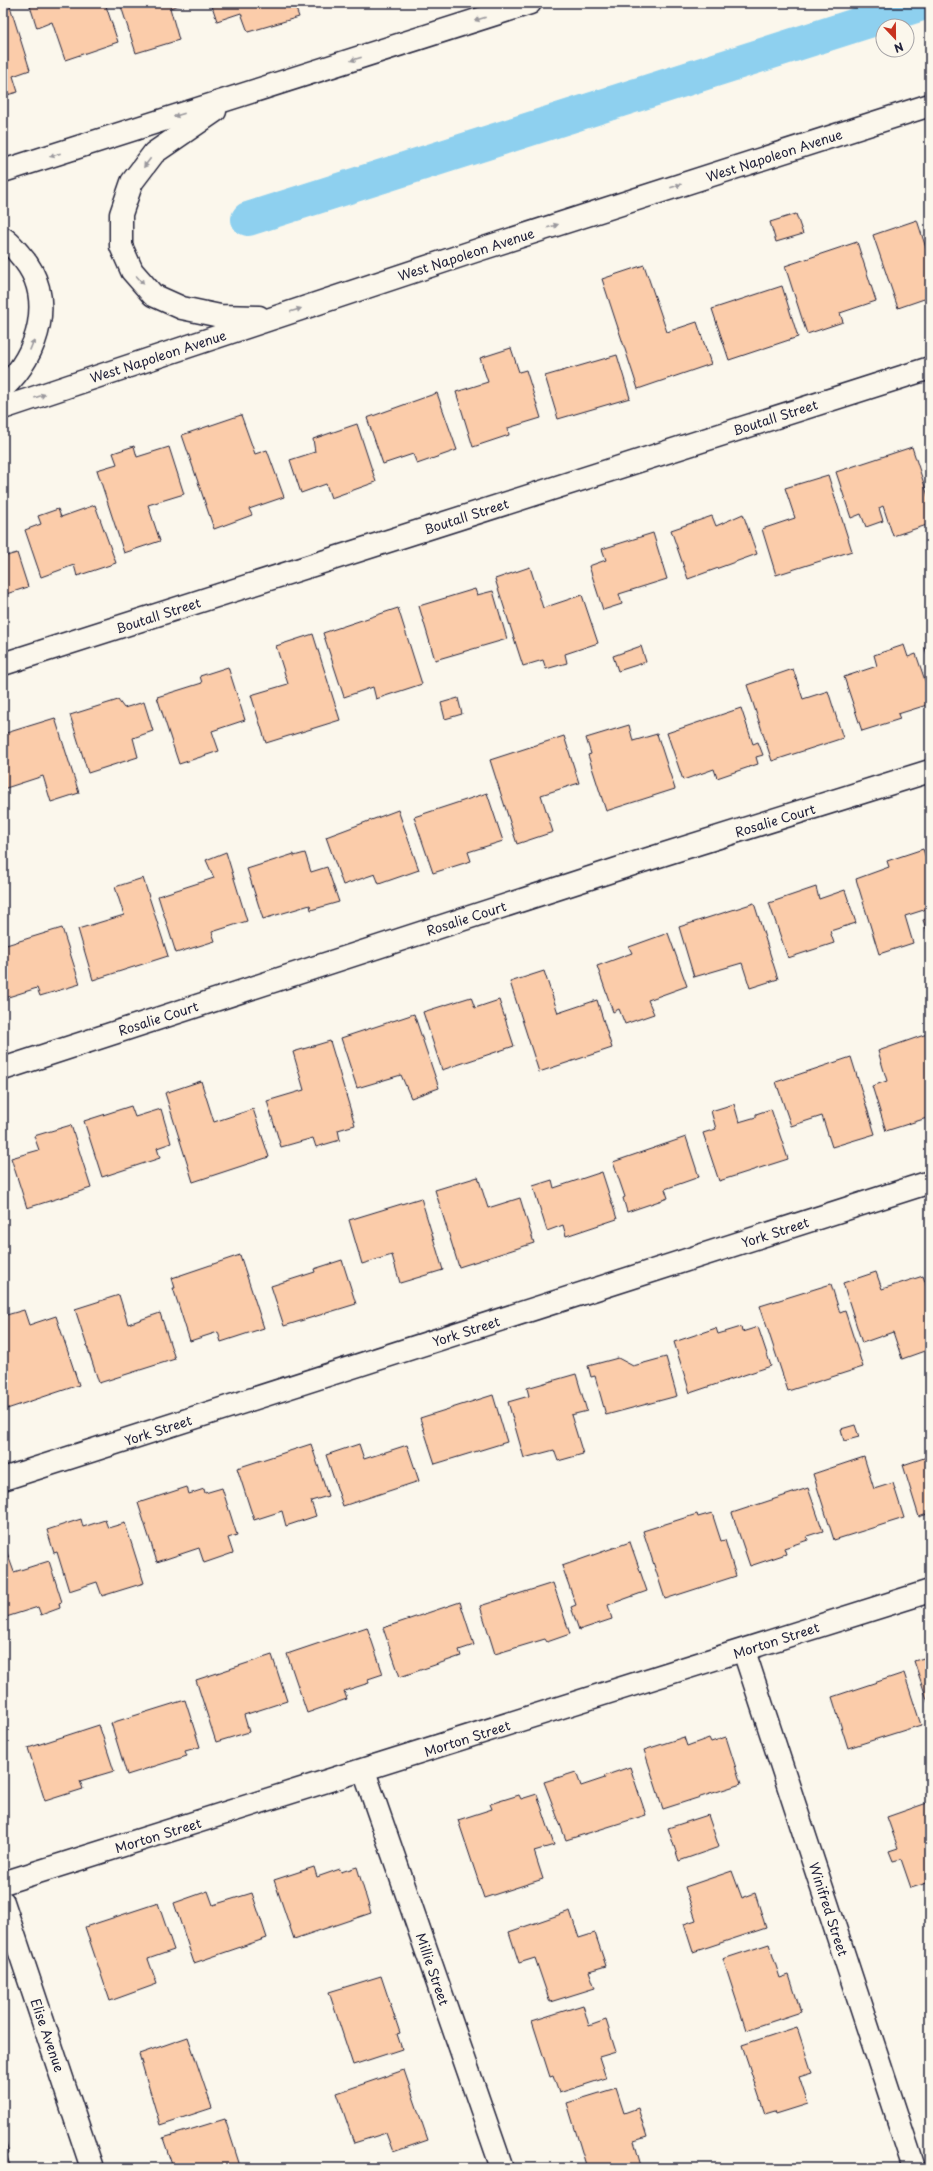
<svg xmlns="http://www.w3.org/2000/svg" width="933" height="2171" font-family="'Playpen Sans',sans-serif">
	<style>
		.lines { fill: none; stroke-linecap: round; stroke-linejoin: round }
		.canal { stroke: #8ed0ef; stroke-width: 34 }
		.building { fill: #fbccaa; stroke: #22223b }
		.street-casing { stroke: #22223b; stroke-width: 25 }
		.secondary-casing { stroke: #22223b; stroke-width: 25 }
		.street { stroke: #fbf7ec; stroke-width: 22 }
		.secondary { stroke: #fbf7ec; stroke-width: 22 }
		.oneway { fill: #99979c }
		.labels { text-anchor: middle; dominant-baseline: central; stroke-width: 3.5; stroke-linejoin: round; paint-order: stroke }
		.street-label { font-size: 13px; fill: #22223b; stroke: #fbf7ec }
	</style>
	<rect width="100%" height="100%" fill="#fbf7ec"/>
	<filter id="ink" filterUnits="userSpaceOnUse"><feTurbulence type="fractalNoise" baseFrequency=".025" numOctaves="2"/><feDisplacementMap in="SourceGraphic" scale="8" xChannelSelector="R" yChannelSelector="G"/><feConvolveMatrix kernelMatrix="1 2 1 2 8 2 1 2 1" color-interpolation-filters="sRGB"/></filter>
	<g filter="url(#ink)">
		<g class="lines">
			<path class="canal" d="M248,219L925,3"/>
		</g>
		<g class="building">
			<path d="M3,3H9L30,70L13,76L18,92L3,96Z"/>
			<path d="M29,3H105L118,42L65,60L52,22L37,28Z"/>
			<path d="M120,3H185L170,8L179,40L136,53Z"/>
			<path d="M211,3H294L299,17L248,32L241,13L217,21Z"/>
			<path d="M796,214L803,234L776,242L770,222Z"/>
			<path d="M917,220L927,251L930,250V297L898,308L873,235Z"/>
			<path d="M857,242L876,301L840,313L843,322L807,334L785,266Z"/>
			<path d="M644,265L667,332L697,322L711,364L638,389L602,279Z"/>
			<path d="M782,286L798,337L729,360L712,309Z"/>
			<path d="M511,348L519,372L526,370L541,418L508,428L509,435L473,447L456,392L488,382L480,358Z"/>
			<path d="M617,355L630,398L558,419L545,376Z"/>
			<path d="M437,393L457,450L417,464L413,454L383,464L367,418Z"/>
			<path d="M241,415L255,454L267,450L284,497L249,509L252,515L214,529L182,435Z"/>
			<path d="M357,424L376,482L331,498L326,484L301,493L290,460L315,452L313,439Z"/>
			<path d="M134,446L137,457L169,447L184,494L148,505L160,541L124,553L97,470L117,464L113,453Z"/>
			<path d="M912,447L930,502V524L893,536L883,506L879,508L883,521L866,527L861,514L851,518L836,472Z"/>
			<path d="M828,475L852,551L776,575L762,529L795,518L785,488Z"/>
			<path d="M95,505L116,563L77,576L74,565L41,577L25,530L41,524L38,516L58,509L61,517Z"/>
			<path d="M743,514L757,554L688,579L671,530L712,516L716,526Z"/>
			<path d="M653,533L667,579L619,594L622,604L603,610L589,566L606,560L602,549Z"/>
			<path d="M17,553L28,587L3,595V557Z"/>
			<path d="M530,567L543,608L582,595L598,643L565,654L567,663L546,669L543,660L523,666L495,579Z"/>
			<path d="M475,589L477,595L493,591L507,639L435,660L419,606Z"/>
			<path d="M398,608L422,684L376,699L373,687L344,697L323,633Z"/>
			<path d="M313,634L340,720L266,743L251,695L288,684L276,646Z"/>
			<path d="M904,645L908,657L916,654L930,695V704L898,714L900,719L862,731L844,677L877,666L874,655Z"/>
			<path d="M641,646L646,662L618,671L613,656Z"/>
			<path d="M930,647V663L925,648Z"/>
			<path d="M228,667L245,720L212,731L219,751L179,764L157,697L202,683L200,676Z"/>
			<path d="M793,669L803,699L828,691L843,738L772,761L747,685Z"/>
			<path d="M458,698L462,714L445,719L441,703Z"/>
			<path d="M118,700L124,708L144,702L153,731L133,738L138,757L88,773L70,715Z"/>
			<path d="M741,708L753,744L758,742L763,755L756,757L758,764L717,778L714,769L683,780L667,733Z"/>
			<path d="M55,718L79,793L51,802L43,776L3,789V734Z"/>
			<path d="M629,725L633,741L657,734L675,789L606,811L588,755L591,754L586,738Z"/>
			<path d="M564,736L579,783L541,795L553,832L517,844L490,760Z"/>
			<path d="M487,793L503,841L468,852L471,861L433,873L414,817Z"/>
			<path d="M398,810L419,870L379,884L375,874L343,885L326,837Z"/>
			<path d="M923,849L930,871V908L905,916L913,943L879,954L856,879L889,867L887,861Z"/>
			<path d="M226,852L247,921L212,932L215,941L176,953L158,896L214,878L206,860Z"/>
			<path d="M305,853L311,872L327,867L339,902L311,910L310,905L263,919L247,869L294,854V856Z"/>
			<path d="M143,878L168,956L93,980L78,929L124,915L115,887Z"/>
			<path d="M816,887L819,899L845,890L856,923L830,931L834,943L788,958L769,903Z"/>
			<path d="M754,903L778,979L750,988L742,963L694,977L679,927Z"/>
			<path d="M930,918V940L923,920Z"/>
			<path d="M62,928L80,984L40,996L37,988L5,998L3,992V946Z"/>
			<path d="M668,933L687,986L648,1000L654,1014L625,1024L619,1009L613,1012L597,966L632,953L629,947Z"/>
			<path d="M544,971L558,1013L597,1000L612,1048L539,1072L510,982Z"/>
			<path d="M471,997L475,1008L499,1000L514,1046L442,1070L423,1012Z"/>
			<path d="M414,1014L439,1088L411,1098L401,1075L357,1088L341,1038Z"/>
			<path d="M930,1033V1117L886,1131L872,1086L887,1081L878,1051Z"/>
			<path d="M330,1041L355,1125L338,1130L340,1140L316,1147L313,1138L281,1147L267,1101L304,1090L293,1052Z"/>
			<path d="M851,1057L875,1134L832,1147L822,1116L791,1126L776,1082Z"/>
			<path d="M201,1081L214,1122L253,1109L269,1157L193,1182L165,1093Z"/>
			<path d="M734,1104L739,1122L756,1117V1114L771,1109L788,1159L719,1181L703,1133L716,1129L711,1111Z"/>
			<path d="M131,1106L135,1117L161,1109L171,1143L157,1148L160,1158L102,1177L84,1121Z"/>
			<path d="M71,1125L91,1188L27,1208L11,1158L39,1150L34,1136Z"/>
			<path d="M686,1137L699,1177L665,1189L668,1198L627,1212L623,1198L625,1197L613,1162Z"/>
			<path d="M602,1172L617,1219L566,1236L563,1225L547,1231L533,1186L552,1180L554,1188Z"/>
			<path d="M478,1177L488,1208L520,1198L534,1243L459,1267L435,1190Z"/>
			<path d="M421,1198L443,1270L400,1283L392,1255L362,1264L349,1220Z"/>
			<path d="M240,1255L264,1328L221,1342L218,1332L190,1341L173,1288H175L172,1278Z"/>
			<path d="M342,1260L356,1304L284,1326L271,1286L315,1272L314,1269Z"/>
			<path d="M876,1272L882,1289L923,1276L930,1296V1349L902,1359L893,1332L862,1343L843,1283Z"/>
			<path d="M831,1284L840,1313L845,1311L863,1367L788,1391L760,1306Z"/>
			<path d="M119,1295L128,1324L160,1313L175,1359L99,1383L75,1309Z"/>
			<path d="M24,1310L29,1325L56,1316L79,1385L7,1409L3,1398V1316Z"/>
			<path d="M741,1327L742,1332L758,1327L771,1366L690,1393L674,1342L716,1328L718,1334Z"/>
			<path d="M666,1357L677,1396L606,1415L595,1376L591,1377L588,1366L618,1358L633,1366Z"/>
			<path d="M576,1374L587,1411L571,1415L583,1454L558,1461L554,1450L524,1458L508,1402L529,1396L527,1388Z"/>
			<path d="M493,1395L507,1442L435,1464L420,1418Z"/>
			<path d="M855,1425L859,1437L844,1441L841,1429Z"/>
			<path d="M311,1444L328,1496L311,1501L316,1516L286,1526L282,1511L254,1520L237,1468Z"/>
			<path d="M359,1444L364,1459L407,1445L419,1481L343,1506L326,1455Z"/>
			<path d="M930,1456V1513L919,1517L903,1465Z"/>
			<path d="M864,1457L874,1489L893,1483L904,1518L834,1540L813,1474Z"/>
			<path d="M187,1487L189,1494L204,1489L205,1493L222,1488L237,1535L228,1538L233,1553L204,1563L199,1548L157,1562L138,1503Z"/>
			<path d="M808,1488L823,1531L807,1536L808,1540L784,1548L786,1554L750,1566L732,1513Z"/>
			<path d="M712,1513L721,1541L725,1540L736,1576L665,1599L643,1531L697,1514L698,1517Z"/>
			<path d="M81,1519L83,1527L105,1520L108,1528L125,1523L144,1583L102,1596L97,1582L69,1591L57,1552L54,1553L47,1530Z"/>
			<path d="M630,1542L647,1591L608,1605L612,1619L579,1630L571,1607L576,1605L562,1566Z"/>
			<path d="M5,1547L14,1572L49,1561L62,1602L59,1603L60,1608L41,1615L38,1607L3,1618V1548Z"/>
			<path d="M553,1583L570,1634L547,1642L545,1639L495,1654L480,1606Z"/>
			<path d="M460,1602L474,1645L459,1650L461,1656L400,1677L383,1628Z"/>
			<path d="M367,1627L383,1674L368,1679L369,1683L344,1691L347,1699L307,1713L287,1654Z"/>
			<path d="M272,1655L287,1701L244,1715L249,1732L216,1742L196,1680Z"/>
			<path d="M930,1656V1708L914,1661Z"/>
			<path d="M904,1673L921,1725L848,1748L832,1697Z"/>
			<path d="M185,1700L200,1747L185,1751L187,1756L127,1775L111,1723Z"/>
			<path d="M99,1725L114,1771L80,1781L83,1789L45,1801L28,1748Z"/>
			<path d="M684,1737L687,1746L709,1738L711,1742L726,1737L741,1784L663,1809L644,1750Z"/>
			<path d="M630,1767L646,1815L566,1840L544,1782L576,1772L581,1786L605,1778L604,1776Z"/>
			<path d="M537,1794L554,1845L534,1851L543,1879L484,1898L458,1820L492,1809L490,1804L519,1795L521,1799Z"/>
			<path d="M930,1802V1882L911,1888L901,1859L893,1861L889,1851L898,1848L887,1817Z"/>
			<path d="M708,1815L719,1847L679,1861L668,1828Z"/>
			<path d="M314,1867L317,1877L340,1869L341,1872L357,1867L371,1913L294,1939L274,1880Z"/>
			<path d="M732,1871L742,1898L755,1893L766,1928L693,1952L684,1924L696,1920L685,1887Z"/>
			<path d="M208,1891L213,1905L252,1893L267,1938L194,1963L174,1903Z"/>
			<path d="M158,1903L174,1950L148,1959L157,1984L110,2001L85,1927Z"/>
			<path d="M570,1911L579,1938L595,1933L606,1966L589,1971L595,1988L550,2002L535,1958L519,1963L509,1932Z"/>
			<path d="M769,1944L780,1978L789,1975L801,2012L746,2030L723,1959Z"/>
			<path d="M381,1976L400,2033L397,2034L402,2049L353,2065L329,1992Z"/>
			<path d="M583,2005L589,2026L606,2020L616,2052L599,2057L606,2078L559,2093L553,2076L550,2077L532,2021Z"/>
			<path d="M797,2027L812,2073L799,2077L808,2104L776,2114L775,2111L765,2114L742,2045Z"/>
			<path d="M188,2037L212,2108L160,2125L139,2054Z"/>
			<path d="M404,2070L428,2140L393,2152L386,2133L354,2143L337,2093Z"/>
			<path d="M616,2088L624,2113L638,2108L647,2137L634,2141L641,2166L591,2168L589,2165H586L567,2103Z"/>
			<path d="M225,2119L240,2166L234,2168H173L163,2138Z"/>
			<path d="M3,2135L9,2153L6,2154L11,2168H3Z"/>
		</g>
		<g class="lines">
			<defs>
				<g id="street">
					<path d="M3,664L930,368"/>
					<path d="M3,1069L639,862L930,771"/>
					<path d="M3,1479L930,1182"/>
					<path d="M744,1651L914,2168"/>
					<path d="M364,1771L502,2168"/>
					<path d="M3,1883L930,1591"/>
					<path d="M3,1902L92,2168"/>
				</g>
				<g id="secondary">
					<path d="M215,111L154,153L132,182L121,214V246L132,271L153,295L182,308L220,316L259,317"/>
					<path d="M3,171L530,3"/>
					<path d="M3,238C10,242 15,249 20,255C57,295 39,355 3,388"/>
					<path d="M3,408L481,249L930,105"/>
				</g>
			</defs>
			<use href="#street" class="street-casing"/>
			<use href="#secondary" class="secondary-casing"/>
			<use href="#street" class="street"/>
			<use href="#secondary" class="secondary"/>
		</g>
		<defs><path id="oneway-solid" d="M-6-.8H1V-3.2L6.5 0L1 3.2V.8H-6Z"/></defs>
		<g class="oneway">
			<use href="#oneway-solid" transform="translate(480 19) rotate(162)"/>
			<use href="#oneway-solid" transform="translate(356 59) rotate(162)"/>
			<use href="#oneway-solid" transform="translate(179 115) rotate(162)"/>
			<use href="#oneway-solid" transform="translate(55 155) rotate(162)"/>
			<use href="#oneway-solid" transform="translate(147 163) rotate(127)"/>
			<use href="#oneway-solid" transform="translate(676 186) rotate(-18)"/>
			<use href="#oneway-solid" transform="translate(553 226) rotate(-18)"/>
			<use href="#oneway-solid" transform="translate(140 280) rotate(48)"/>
			<use href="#oneway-solid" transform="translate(296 310) rotate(-18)"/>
			<use href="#oneway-solid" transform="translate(32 345) rotate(-68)"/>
			<use href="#oneway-solid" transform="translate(40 396) rotate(-19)"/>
		</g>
	</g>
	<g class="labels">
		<g class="street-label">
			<text transform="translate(774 155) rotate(-18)">West Napoleon Avenue</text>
			<text transform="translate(466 254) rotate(-18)">West Napoleon Avenue</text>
			<text transform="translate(158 356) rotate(-18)">West Napoleon Avenue</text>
			<text transform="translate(775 417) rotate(-18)">Boutall Street</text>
			<text transform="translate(466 516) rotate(-18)">Boutall Street</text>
			<text transform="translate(158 615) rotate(-18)">Boutall Street</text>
			<text transform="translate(775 820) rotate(-17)">Rosalie Court</text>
			<text transform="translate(466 918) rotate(-18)">Rosalie Court</text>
			<text transform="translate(158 1018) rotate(-18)">Rosalie Court</text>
			<text transform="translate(775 1232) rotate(-18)">York Street</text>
			<text transform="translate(466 1331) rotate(-18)">York Street</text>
			<text transform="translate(158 1430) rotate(-18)">York Street</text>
			<text transform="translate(776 1640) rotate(-18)">Morton Street</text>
			<text transform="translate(467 1738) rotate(-18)">Morton Street</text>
			<text transform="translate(158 1835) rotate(-17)">Morton Street</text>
			<text transform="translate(829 1909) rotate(72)">Winifred Street</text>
			<text transform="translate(433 1969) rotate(71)">Millie Street</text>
			<text transform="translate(48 2035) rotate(71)">Elise Avenue</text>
		</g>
	</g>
	<rect width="933" height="2171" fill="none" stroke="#fbf7ec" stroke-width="16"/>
	<rect x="8" y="8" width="917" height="2155" fill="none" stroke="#22223b" stroke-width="1.5" filter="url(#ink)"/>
	<g transform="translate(895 38) rotate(158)"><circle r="19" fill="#fbf7ec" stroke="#a4a2a5"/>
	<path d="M0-3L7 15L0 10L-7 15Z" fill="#c8321e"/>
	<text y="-6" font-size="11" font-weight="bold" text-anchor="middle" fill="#22223b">N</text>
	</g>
</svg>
